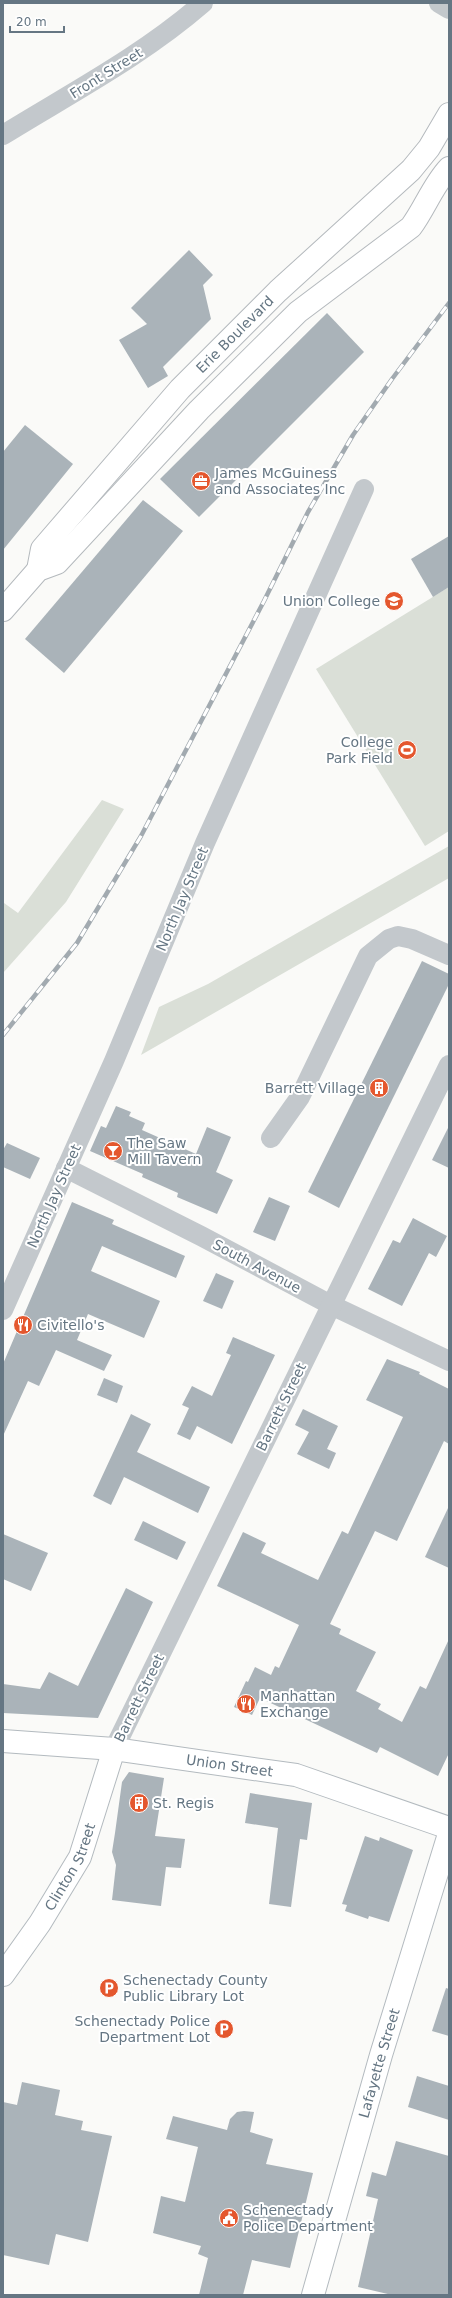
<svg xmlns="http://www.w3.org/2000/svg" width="452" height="2298" font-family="'DejaVu Sans',sans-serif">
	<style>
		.green { fill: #dadfd7 }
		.building { fill: #aab3b9 }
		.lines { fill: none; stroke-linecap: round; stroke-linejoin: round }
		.secondary-casing { stroke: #b3babf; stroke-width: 24 }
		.highway-casing { stroke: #b4b9bd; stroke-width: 24 }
		.street { stroke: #c3c8cc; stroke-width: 20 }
		.secondary { stroke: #fff; stroke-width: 22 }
		.highway { stroke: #fff; stroke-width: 22 }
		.rail-casing { stroke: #a2aab0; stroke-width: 4.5 }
		.rail { stroke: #fff; stroke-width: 3; stroke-dasharray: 9; stroke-linecap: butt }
		.labels { text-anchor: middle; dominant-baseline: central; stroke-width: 4; stroke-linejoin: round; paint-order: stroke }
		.street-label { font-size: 14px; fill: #657683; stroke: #fff }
		.poi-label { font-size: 14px; fill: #657683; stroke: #fff; text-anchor: start }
	</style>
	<rect width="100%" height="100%" fill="#fafaf8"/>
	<g class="green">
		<path d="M449,587V831L425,846L316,669Z"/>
		<path d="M102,800L124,809L66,902L3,973V905L4,903L18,913Z"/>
		<path d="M449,846V878L141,1055L159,1007L208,984Z"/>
	</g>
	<g class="building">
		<path d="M189,250L213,275L203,285L211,319L163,367L168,376L148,388L119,340L147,324L131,308Z"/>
		<path d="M327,313L364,352L199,517L160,479Z"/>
		<path d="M25,425L73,464L3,550V452Z"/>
		<path d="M143,500L183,531L64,673L25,639Z"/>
		<path d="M449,536V587L433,597L411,559Z"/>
		<path d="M422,961L449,974V984L339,1208L308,1192Z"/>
		<path d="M116,1106L131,1112L129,1116L145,1123L142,1130L196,1154L207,1127L231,1137L216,1172L233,1180L217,1214L177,1197L178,1193L142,1177L143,1174L90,1151L101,1126L106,1128Z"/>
		<path d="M449,1126V1168L432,1160Z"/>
		<path d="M7,1143L40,1158L30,1179L3,1167V1150Z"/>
		<path d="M269,1197L290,1206L275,1241L253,1232Z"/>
		<path d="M72,1202L114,1220L112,1224L185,1256L176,1278L102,1246L91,1271L160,1301L144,1338L88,1314L77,1340L112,1355L104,1371L56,1350L39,1386L28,1381L3,1436V1364Z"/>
		<path d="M413,1218L447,1236L436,1257L429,1253L402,1306L368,1289L393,1240L400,1243Z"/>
		<path d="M216,1273L234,1281L222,1309L203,1301Z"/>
		<path d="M233,1337L275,1355L232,1444L197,1426L190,1440L177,1434L189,1408L182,1405L192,1386L212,1396L231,1355L226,1353Z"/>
		<path d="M387,1359L420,1372L419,1374L449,1389V1444L444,1441L397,1541L375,1531L330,1624L341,1629L339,1634L376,1652L356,1691L381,1704L378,1709L402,1722L420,1686L426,1689L449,1639V1753L438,1776L380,1747L377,1753L260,1698L252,1715L234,1707L246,1681L248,1682L255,1667L271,1675L275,1666L279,1668L299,1625L217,1586L243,1532L266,1543L261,1553L318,1580L342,1531L348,1534L403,1417L366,1400Z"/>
		<path d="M104,1378L123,1386L117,1403L97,1395Z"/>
		<path d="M303,1409L338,1426L327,1449L336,1453L329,1469L297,1454L309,1432L295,1425Z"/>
		<path d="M131,1414L151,1424L137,1452L210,1487L198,1513L124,1477L111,1505L93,1496Z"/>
		<path d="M449,1506V1568L425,1557Z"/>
		<path d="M143,1521L186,1542L177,1560L134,1540Z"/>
		<path d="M3,1534L48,1553L31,1591L3,1579Z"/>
		<path d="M126,1588L153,1602L98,1718L3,1713V1684L40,1689L49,1672L78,1686Z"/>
		<path d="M129,1772L164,1778L155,1836L185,1839L181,1868L166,1867L161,1906L112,1900L116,1865L112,1852L115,1833L122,1782Z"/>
		<path d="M250,1793L312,1803L307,1840L300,1839L291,1907L269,1904L278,1828L245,1823Z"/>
		<path d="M365,1836L379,1841L380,1837L413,1850L389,1922L369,1916L368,1919L345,1911L347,1905L342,1904Z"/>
		<path d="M446,1988L449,1989V2036L432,2031Z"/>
		<path d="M417,2076L449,2086V2120L408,2107Z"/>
		<path d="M22,2082L60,2090L55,2115L83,2121L81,2130L112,2136L88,2242L56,2234L49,2265L3,2255V2102L17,2105Z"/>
		<path d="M244,2111L254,2112L250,2132L273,2139L266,2164L313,2173L290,2268L252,2260L243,2295H199L208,2258L198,2254L201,2246L153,2233L161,2196L185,2202L198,2147L166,2139L173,2116L227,2130L230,2119L237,2112Z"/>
		<path d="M396,2141L449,2156V2295H392L358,2287L378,2199L366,2196L372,2172L386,2176Z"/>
	</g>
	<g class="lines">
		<defs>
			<g id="secondary">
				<path id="s1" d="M3,1741L114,1749L296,1775L449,1828"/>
				<path id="s2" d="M3,1975L40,1923L80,1857L114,1749"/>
				<path id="s3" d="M313,2295L381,2055L449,1834"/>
			</g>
			<g id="highway">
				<path id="s4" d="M38,570L42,549L180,389L278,291L411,170L429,148L449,114"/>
				<path d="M3,610L38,570L57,563L199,410L298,312L411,227C425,208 433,185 449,168"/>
			</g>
		</defs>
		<use href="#secondary" class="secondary-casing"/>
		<use href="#highway" class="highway-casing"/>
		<g class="street">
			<path d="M439,3L449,9"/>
			<path d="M3,135C71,93 142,56 203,3"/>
			<path d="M271,1138L300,1097L368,956L389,939L398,936L412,939L449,955"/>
			<path d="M66,1168L201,1236L331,1305L449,1361"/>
			<path d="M3,1310L114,1061L205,843L364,489"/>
			<path d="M114,1749L449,1065"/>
		</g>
		<use href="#secondary" class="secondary"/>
		<use href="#highway" class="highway"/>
		<defs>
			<path id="rail" d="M3,1035L77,943L141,836L264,601L308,512L353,435L392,379L449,303"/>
		</defs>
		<use href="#rail" class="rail-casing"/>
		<use href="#rail" class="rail"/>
	</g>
	<defs>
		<symbol id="office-disc" viewBox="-11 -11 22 22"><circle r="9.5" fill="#e4572e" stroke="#fff"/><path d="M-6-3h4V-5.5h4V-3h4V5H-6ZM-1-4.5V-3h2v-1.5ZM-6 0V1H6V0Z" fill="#fff"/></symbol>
		<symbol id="university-disc" viewBox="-11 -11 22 22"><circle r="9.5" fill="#e4572e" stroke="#fff"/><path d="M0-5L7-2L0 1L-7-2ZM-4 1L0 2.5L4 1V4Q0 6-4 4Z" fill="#fff"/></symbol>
		<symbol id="stadium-disc" viewBox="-11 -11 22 22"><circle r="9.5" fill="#e4572e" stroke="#fff"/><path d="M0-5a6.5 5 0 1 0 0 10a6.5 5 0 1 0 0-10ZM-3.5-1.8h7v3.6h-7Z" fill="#fff"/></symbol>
		<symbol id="building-disc" viewBox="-11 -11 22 22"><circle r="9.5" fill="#e4572e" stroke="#fff"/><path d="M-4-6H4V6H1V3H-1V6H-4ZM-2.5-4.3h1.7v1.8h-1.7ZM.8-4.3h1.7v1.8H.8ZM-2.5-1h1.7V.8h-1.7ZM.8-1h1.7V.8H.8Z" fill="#fff"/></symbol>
		<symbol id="bar-disc" viewBox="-11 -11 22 22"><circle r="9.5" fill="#e4572e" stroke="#fff"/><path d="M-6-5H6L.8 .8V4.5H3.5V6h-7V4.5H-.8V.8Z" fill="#fff"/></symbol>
		<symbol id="restaurant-disc" viewBox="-11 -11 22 22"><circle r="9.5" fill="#e4572e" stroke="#fff"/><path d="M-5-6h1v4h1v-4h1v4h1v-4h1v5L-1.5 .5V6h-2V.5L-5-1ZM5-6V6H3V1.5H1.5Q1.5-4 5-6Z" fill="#fff"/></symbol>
		<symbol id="parking-disc" viewBox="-11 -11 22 22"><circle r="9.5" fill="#e4572e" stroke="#fff"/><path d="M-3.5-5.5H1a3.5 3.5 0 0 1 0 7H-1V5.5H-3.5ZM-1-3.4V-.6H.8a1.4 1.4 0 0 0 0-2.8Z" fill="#fff"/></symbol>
		<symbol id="civic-disc" viewBox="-11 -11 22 22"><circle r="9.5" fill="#e4572e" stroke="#fff"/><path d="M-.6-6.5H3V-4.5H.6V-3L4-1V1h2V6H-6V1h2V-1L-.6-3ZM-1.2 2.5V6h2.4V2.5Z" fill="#fff"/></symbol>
	</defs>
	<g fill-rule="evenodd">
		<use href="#office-disc" x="190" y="470" width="22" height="22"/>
		<use href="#university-disc" x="383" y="590" width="22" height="22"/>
		<use href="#stadium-disc" x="396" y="739" width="22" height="22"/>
		<use href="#building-disc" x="368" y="1077" width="22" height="22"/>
		<use href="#bar-disc" x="102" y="1140" width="22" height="22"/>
		<use href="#restaurant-disc" x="12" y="1314" width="22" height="22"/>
		<use href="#restaurant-disc" x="235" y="1693" width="22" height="22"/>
		<use href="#building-disc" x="128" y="1792" width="22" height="22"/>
		<use href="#parking-disc" x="98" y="1977" width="22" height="22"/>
		<use href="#parking-disc" x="213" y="2018" width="22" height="22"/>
		<use href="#civic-disc" x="218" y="2207" width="22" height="22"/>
	</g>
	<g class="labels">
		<g class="street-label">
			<text transform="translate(106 73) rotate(-32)">Front Street</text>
			<text stroke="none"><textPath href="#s4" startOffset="310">Erie Boulevard</textPath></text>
			<text transform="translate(182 899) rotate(-67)">North Jay Street</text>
			<text transform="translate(54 1196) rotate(-66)">North Jay Street</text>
			<text transform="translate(257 1266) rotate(28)">South Avenue</text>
			<text transform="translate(281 1407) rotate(-64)">Barrett Street</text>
			<text transform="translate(139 1698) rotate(-64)">Barrett Street</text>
			<text stroke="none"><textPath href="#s1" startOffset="228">Union Street</textPath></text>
			<text stroke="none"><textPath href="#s2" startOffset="128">Clinton Street</textPath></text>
			<text stroke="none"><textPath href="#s3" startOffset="241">Lafayette Street</textPath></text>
		</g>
		<g class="poi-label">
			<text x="215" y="473">James McGuiness<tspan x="215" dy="16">and Associates Inc</tspan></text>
			<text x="380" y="601" text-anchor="end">Union College</text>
			<text x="393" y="742" text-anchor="end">College<tspan x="393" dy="16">Park Field</tspan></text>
			<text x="365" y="1088" text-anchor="end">Barrett Village</text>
			<text x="127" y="1143">The Saw<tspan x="127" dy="16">Mill Tavern</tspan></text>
			<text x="37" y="1325">Civitello's</text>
			<text x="260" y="1696">Manhattan<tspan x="260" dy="16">Exchange</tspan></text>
			<text x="153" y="1803">St. Regis</text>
			<text x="123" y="1980">Schenectady County<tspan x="123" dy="16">Public Library Lot</tspan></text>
			<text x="210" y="2021" text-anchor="end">Schenectady Police<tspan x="210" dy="16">Department Lot</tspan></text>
			<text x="243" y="2210">Schenectady<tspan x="243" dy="16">Police Department</tspan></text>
		</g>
	</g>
	<rect width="452" height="2298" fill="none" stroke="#657683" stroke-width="8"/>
	<path d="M10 26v6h54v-6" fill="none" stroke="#657683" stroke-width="2"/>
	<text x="16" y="26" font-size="12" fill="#657683" stroke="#ffffff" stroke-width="3" paint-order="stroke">20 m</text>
</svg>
